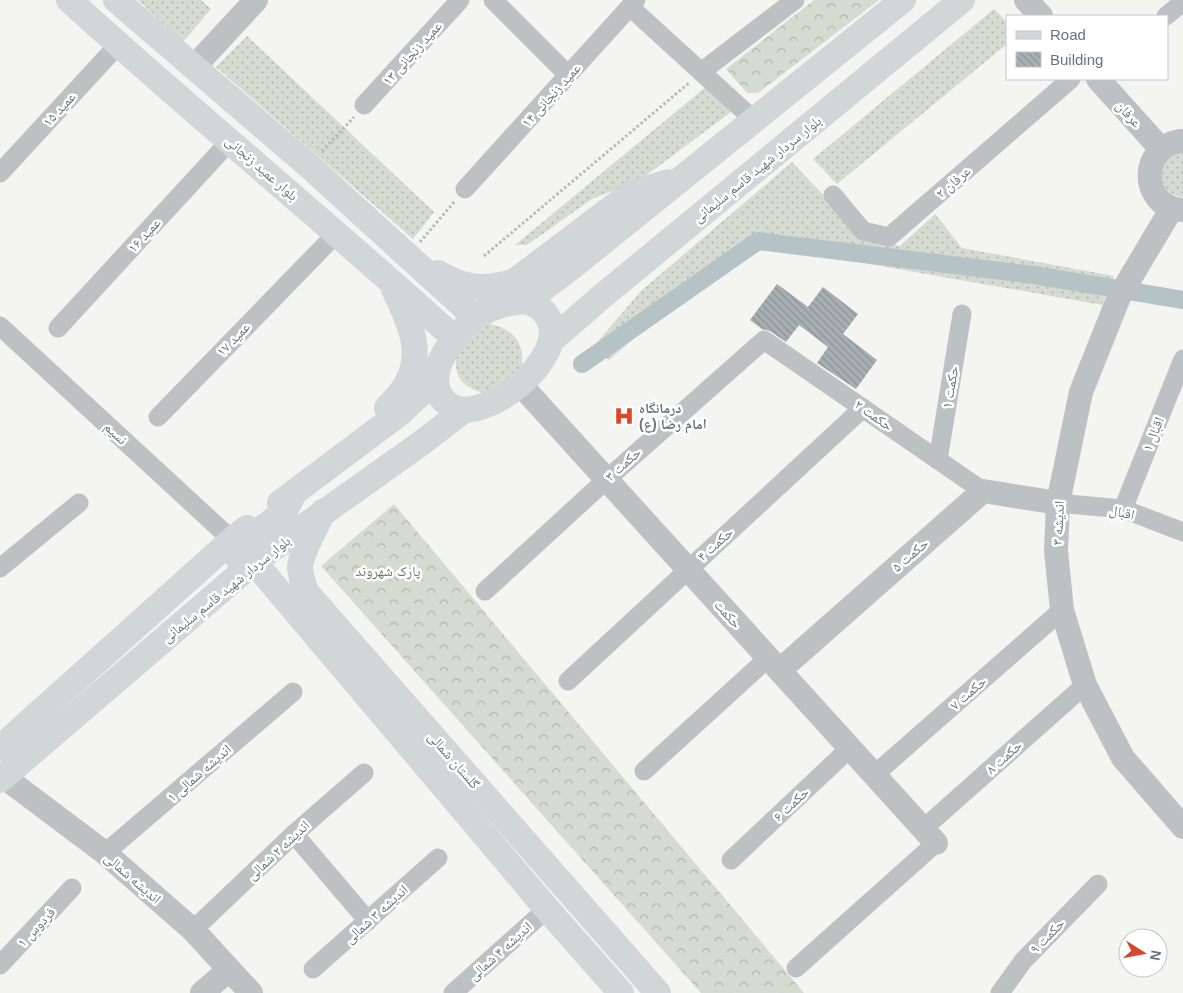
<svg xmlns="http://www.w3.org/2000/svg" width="1183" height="993" font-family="Helvetica,'Noto Naskh Arabic',sans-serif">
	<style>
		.grass { fill: url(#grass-dots) }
		.forest { fill: url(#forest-crowns) }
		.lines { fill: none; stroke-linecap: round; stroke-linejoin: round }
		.canal { stroke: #b6c3c6; stroke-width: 18 }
		.building { fill: url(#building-back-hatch) }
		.path { stroke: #b7babc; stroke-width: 3; stroke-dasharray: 2.5 2.5; stroke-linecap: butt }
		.minor { stroke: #bdc1c4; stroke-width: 19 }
		.tertiary { stroke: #bdc1c4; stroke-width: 24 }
		.secondary { stroke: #d1d6d9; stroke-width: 26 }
		.labels { text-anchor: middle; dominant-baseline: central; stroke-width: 5; stroke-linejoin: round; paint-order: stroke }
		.street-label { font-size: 14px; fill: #647681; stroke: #fff }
		.poi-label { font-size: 14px; font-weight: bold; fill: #647681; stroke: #fff; text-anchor: start }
		.park-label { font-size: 14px; fill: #697863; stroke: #fff }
	</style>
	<defs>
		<pattern id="grass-dots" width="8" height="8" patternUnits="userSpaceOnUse" patternTransform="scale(1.25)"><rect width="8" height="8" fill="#d6dbd2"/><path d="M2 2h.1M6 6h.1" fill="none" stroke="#b1b6b0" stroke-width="1.8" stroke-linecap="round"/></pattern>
		<pattern id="forest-crowns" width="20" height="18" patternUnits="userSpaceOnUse" patternTransform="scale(1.25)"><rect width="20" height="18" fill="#d6dbd2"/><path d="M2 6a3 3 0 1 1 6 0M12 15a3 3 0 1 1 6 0" fill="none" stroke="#b1b6b0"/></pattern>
		<pattern id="building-back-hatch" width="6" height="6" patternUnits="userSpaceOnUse" patternTransform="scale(1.25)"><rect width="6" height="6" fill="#a7afb3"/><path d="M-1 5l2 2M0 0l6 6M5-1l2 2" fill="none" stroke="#8c9397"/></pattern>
	</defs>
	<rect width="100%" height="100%" fill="#f4f4f1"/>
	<g class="grass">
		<path d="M138,0H201L211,9L183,42Z"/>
		<path d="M994,9L1007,22V44L837,184L813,159Z"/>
		<path d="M247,36L434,212L413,239L216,67Z"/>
		<path d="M707,86L731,112L640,180L592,199L527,245H515Z"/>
		<path d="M1183,148V197C1174,197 1163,190 1161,180C1160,175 1162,168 1162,163Z"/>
		<path d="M792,162L866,240L900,246L935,214L962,248L1114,276L1102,305L745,242L609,360L593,347L641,291Z"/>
		<path d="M489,324C516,329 527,346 520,373L483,393C452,383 453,367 460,340Z"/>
	</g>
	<g class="forest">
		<path d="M814,0H879L758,93H747L726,69Z"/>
		<path d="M394,504L804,993H701L321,566Z"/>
	</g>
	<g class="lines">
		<path class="canal" d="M582,364L758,241L1034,275L1183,300"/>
	</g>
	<path class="building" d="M777,284L808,307L823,287L858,314L843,334L877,360L856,389L817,363L828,347L799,325L786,342L770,331L762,329L750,320Z"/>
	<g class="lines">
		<g class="path">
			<path d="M322,151L354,117"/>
			<path d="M420,242L455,201"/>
			<path d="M484,256L689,83"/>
		</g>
		<g class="minor">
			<path d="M493,0L568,75"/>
			<path d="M630,7L754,120"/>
			<path d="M1166,16L1183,2"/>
			<path d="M701,72L795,0"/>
			<path d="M364,105L460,0"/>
			<path d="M0,173L118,45"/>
			<path d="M465,189L636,0"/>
			<path d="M833,195L863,231L889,237L1071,79"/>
			<path d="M0,326L232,540"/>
			<path d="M58,328L230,141"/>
			<path d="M158,417L337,233"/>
			<path d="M938,460L962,314"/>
			<path d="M1058,503L1123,509L1183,532"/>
			<path d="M1123,509L1183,359"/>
			<path d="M0,568L79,503"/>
			<path d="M485,591L607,479L764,340L983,491"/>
			<path d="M568,681L863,408"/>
			<path d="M644,771L768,658"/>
			<path d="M874,775L1062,610"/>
			<path d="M923,829L1085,685"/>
			<path d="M294,834L368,921"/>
			<path d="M105,853L293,692"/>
			<path d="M731,860L850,748"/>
			<path d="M193,930L294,834L364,773"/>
			<path d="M0,965L72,888"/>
			<path d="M796,968L936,843"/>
			<path d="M313,969L438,858"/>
			<path d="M453,993L547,909"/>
			<path d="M1000,993L1023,961L1098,884"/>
		</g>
		<g class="tertiary">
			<path d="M1026,0L1041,16"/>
			<path d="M194,67L256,0"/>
			<path d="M1098,79L1161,149"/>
			<path d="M1183,141C1139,144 1138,207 1183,210"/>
			<path d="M1172,208L1119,297L1081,392L1058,503L1056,551L1062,610L1085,685L1123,758L1183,827"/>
			<path d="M520,384L936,843"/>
			<path d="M780,670L983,491L1058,503"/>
			<path d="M4,777L105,853L193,930L251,993"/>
			<path d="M202,993L229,970"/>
		</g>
		<g class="secondary">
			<path d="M69,0C195,115 328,223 454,338"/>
			<path d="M116,0L308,165L475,317"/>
			<path d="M438,273C465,289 485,291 515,281L630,194L669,182"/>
			<path d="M526,301L573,266L903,0"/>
			<path d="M526,301C530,303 536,305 540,308C543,310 545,313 547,316C574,355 481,429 449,405C413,379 460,325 486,311C499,304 512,302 526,301Z"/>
			<path d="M553,339L600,298L962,0"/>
			<path d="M387,408C394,400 403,392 407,383C425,350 408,320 394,289"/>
			<path d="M295,492L284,512L243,543L237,551V557L242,563L254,562L547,909L621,993"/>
			<path d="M280,503L400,413L436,379"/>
			<path d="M323,512C317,525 300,554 300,568C301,576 303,584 306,592L658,993"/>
			<path d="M0,748L232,540L247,528"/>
			<path d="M0,780L254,562L420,444L463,411"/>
		</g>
	</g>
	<defs>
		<symbol id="hospital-bare" viewBox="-9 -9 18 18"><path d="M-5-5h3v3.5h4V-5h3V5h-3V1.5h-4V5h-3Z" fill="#dc4529" stroke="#fff" stroke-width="2.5" paint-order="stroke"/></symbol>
	</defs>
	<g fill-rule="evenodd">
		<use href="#hospital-bare" x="610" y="402" width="28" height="28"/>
	</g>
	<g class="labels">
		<g class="street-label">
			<text transform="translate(412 53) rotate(-48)">عمید زنجانی ۱۳</text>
			<text transform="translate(551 95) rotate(-48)">عمید زنجانی ۱۴</text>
			<text transform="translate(59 109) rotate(-47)">عمید ۱۵</text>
			<text transform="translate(1129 114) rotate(48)">عرفان</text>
			<text transform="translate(262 168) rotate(41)">بلوار عمید زنجانی</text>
			<text transform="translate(757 169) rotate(-39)">بلوار سردار شهید قاسم سلیمانی</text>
			<text transform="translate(953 182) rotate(-41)">عرفان ۲</text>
			<text transform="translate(144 235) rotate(-47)">عمید ۱۶</text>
			<text transform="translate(233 339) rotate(-46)">عمید ۱۷</text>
			<text transform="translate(950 387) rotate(-80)">حکمت ۱</text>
			<text transform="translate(874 415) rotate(35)">حکمت ۲</text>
			<text transform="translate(116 433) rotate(43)">نسیم</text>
			<text transform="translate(1153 434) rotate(-68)">اقبال ۱</text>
			<text transform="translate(623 464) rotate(-42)">حکمت ۳</text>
			<text transform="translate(1122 512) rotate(13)">اقبال</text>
			<text transform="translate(1058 523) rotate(-87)">اندیشه ۳</text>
			<text transform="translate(715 544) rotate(-42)">حکمت ۴</text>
			<text transform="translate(910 555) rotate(-41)">حکمت ۵</text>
			<text transform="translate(226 589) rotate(-39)">بلوار سردار شهید قاسم سلیمانی</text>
			<text transform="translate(728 614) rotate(48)">حکمت</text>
			<text transform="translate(968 693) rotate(-41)">حکمت ۷</text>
			<text transform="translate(1004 757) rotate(-42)">حکمت ۸</text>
			<text transform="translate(454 760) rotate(49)">گلستان شمالی</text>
			<text transform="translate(199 773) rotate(-41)">اندیشه شمالی ۱</text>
			<text transform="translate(791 804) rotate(-43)">حکمت ۶</text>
			<text transform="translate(278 850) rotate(-43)">اندیشه ۲ شمالی</text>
			<text transform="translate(133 878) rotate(41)">اندیشه شمالی</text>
			<text transform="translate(376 914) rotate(-42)">اندیشه ۳ شمالی</text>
			<text transform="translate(36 927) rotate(-47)">فردوس ۱</text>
			<text transform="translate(1047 936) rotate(-46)">حکمت ۹</text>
			<text transform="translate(500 951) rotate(-42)">اندیشه ۴ شمالی</text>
		</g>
		<g class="poi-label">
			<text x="639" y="408">درمانگاه<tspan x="639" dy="16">امام رضا (ع)</tspan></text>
		</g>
		<g class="park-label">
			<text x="388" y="571">پارک شهروند</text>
		</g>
	</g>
	<rect x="1006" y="15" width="162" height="65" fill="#ffffff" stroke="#c1c8cd"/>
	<rect x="1016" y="31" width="25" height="8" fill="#d1d6d9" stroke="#c1c8cd"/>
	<text x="1050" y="40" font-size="15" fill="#647681">Road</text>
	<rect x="1016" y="52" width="25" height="15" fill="url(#building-back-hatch)" stroke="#c1c8cd"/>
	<text x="1050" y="65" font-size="15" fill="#647681">Building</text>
	<g transform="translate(1143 953) rotate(101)"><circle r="24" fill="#ffffff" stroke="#c1c8cd"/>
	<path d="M0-4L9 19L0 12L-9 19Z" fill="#dc4529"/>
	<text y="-8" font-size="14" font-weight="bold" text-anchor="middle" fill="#647681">N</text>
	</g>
</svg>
